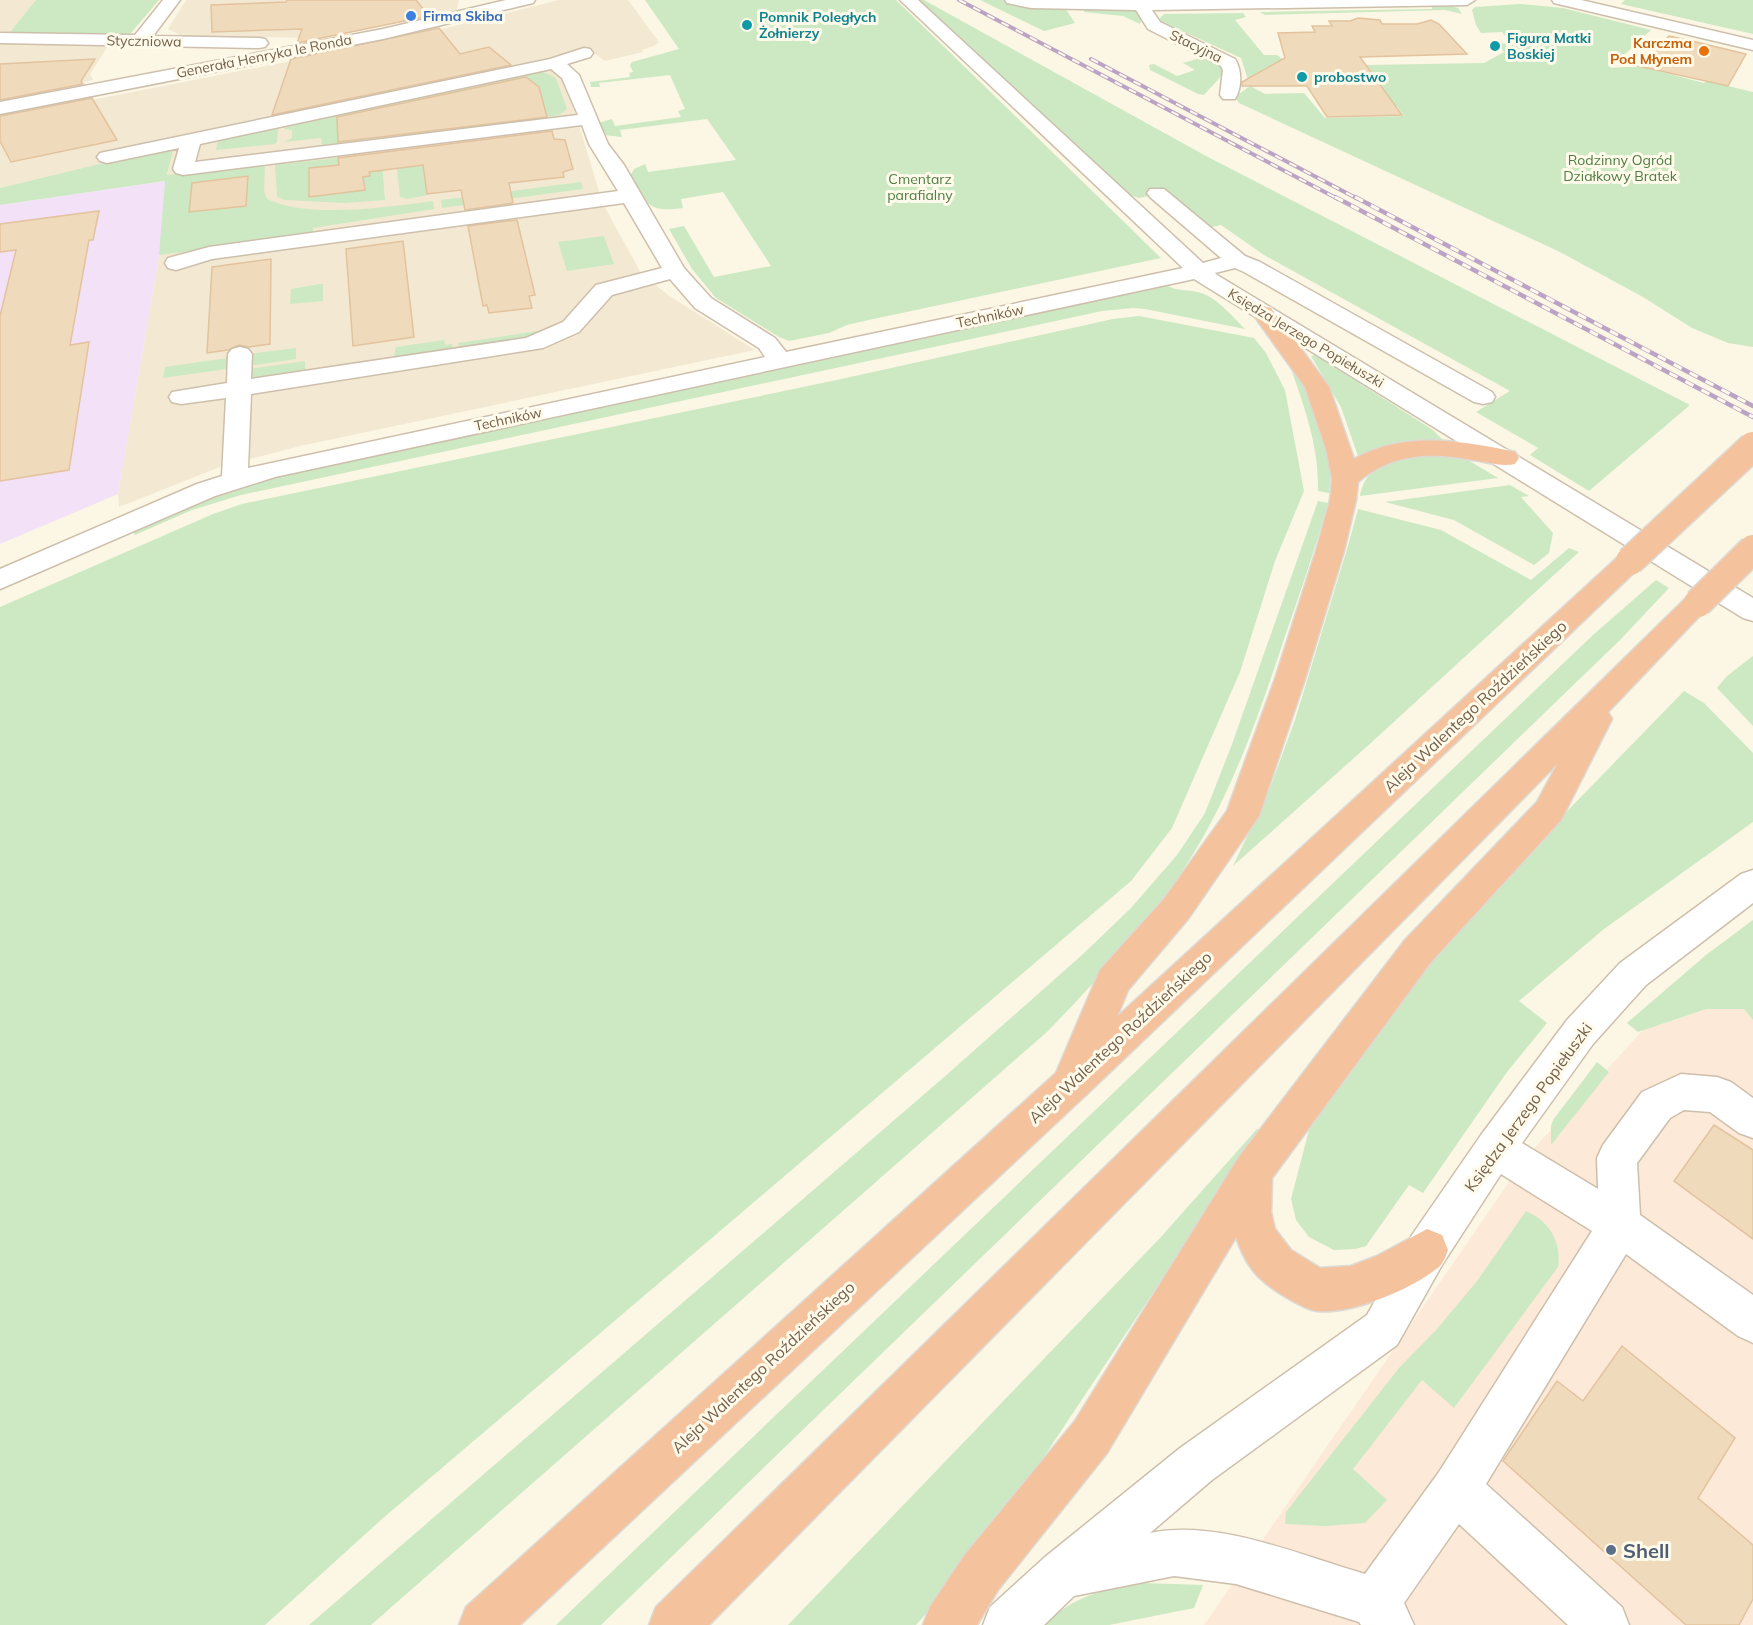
<svg xmlns="http://www.w3.org/2000/svg" width="1753" height="1625" font-family="Mulish,sans-serif">
	<style>
		.residential { fill: #f3e9d2 }
		.commercial { fill: #fce9d8 }
		.education { fill: #f3e1f8 }
		.green { fill: #cce9c3 }
		.building { fill: #f0dabc; stroke: #e2c39d; stroke-width: 1.5 }
		.lines { fill: none; stroke-linecap: round; stroke-linejoin: round }
		.minor-casing { stroke: #cdbfab; stroke-width: 3 }
		.highway-casing { stroke: #ddd9d4; stroke-width: 3 }
		.minor { fill: #fff; fill-rule: evenodd }
		.highway { fill: #f4c29c; fill-rule: evenodd }
		.rail-far1-casing { stroke: #bba3c5; stroke-width: 4 }
		.rail-casing { stroke: #bba3c5; stroke-width: 4.5 }
		.rail-far1 { stroke: #fffaea; stroke-width: 2; stroke-dasharray: 8; stroke-linecap: butt }
		.rail { stroke: #fffaea; stroke-width: 3; stroke-dasharray: 9; stroke-linecap: butt }
		.highway-bridge-casing { stroke: #ddd9d4; stroke-width: 31; stroke-linecap: butt }
		.highway-bridge { stroke: #f4c29c; stroke-width: 28 }
		.shop-dot { fill: #3f7fe0; stroke: #fffaea; stroke-width: 2 }
		.culture-dot { fill: #0f9aa8; stroke: #fffaea; stroke-width: 2 }
		.food-dot { fill: #e8710a; stroke: #fffaea; stroke-width: 2 }
		.service-dot { fill: #5c6f8a; stroke: #fffaea; stroke-width: 2 }
		.labels { text-anchor: middle; dominant-baseline: central; stroke-width: 6; stroke-linejoin: round; paint-order: stroke }
		.far-shop-label { font-size: 14px; font-weight: bold; fill: #366cbe; stroke: #fffaea; text-anchor: start }
		.far-culture-label { font-size: 14px; font-weight: bold; fill: #0d838f; stroke: #fffaea; text-anchor: start }
		.far-street-label { font-size: 14px; fill: #73604a; stroke: #fffaea }
		.far-food-label { font-size: 14px; font-weight: bold; fill: #c56008; stroke: #fffaea; text-anchor: end }
		.far-park-label { font-size: 14px; fill: #4d7e45; stroke: #fffaea }
		.street-label { font-size: 16px; fill: #73604a; stroke: #fffaea }
		.near-service-label { font-size: 20px; font-weight: bold; fill: #4e5e75; stroke: #fffaea; text-anchor: start }
	</style>
	<rect width="100%" height="100%" fill="#fcf6e4"/>
	<g class="residential">
		<path d="M0,0H36L8,34H0Z"/>
		<path d="M186,0H459L457,10L320,38L182,36L168,29Z"/>
		<path d="M559,0H628L659,42L654,46L642,50L643,52L605,61L587,48L540,62L559,73L565,80L603,204L641,273L668,295L755,350L300,446L220,467L119,507L118,494L161,245L166,181L173,147L0,188V118L398,40Z"/>
		<path d="M0,42L110,43L90,74L93,80L0,100Z"/>
	</g>
	<path class="commercial" d="M1753,956V1625H1204L1527,1156L1681,989Z"/>
	<path class="education" d="M166,181L161,245L118,494L0,544V205Z"/>
	<g class="green">
		<path d="M36,0H159L131,33L125,35L9,33Z"/>
		<path d="M645,0H896L1161,258L869,320L847,325L829,333L789,341L779,337L716,298L692,269L669,229L684,226L714,277L771,266L723,192L681,199L683,208C647,213 647,204 630,176L634,169L645,164L648,172L736,160L707,119L620,130L622,137L603,135L598,123L612,119L615,126L681,117L678,111L685,109L670,75L599,83L600,87H591L590,82L630,77L629,73L633,72L630,65L632,62L679,49Z"/>
		<path d="M918,0H924L1206,156L1690,405L1589,491L1530,455L1538,448L1476,412L1510,391L1264,255L1221,225L1208,228L1168,192L1139,198L1130,195Z"/>
		<path d="M980,0H1006L1065,8L1075,23L1044,31Z"/>
		<path d="M1625,0H1753V34L1621,4Z"/>
		<path d="M1520,4L1563,8L1651,30L1610,68L1639,66L1704,83L1707,81L1753,92V347L1728,343L1692,328L1643,297L1560,252L1239,103L1235,97L1250,86L1241,58L1158,20L1164,14L1243,13L1246,17L1235,20L1264,55H1277L1285,61L1278,66L1265,68L1267,73L1257,81L1259,86L1252,87L1265,94L1304,93L1325,118L1404,116L1397,106H1393L1366,65L1484,63L1504,52L1498,44L1510,43L1502,32L1481,33L1476,25L1472,10L1475,7Z"/>
		<path d="M1451,6L1458,8L1462,14L1445,10L1265,15L1260,12L1432,9V7Z"/>
		<path d="M1085,7L1133,8L1142,18L1140,24L1123,16L1084,12Z"/>
		<path d="M1210,55L1222,61L1225,72L1204,95L1198,94L1150,70L1149,65L1154,64L1177,76L1195,70L1183,63Z"/>
		<path d="M543,72L556,78L567,109L559,115L322,145L321,138L284,142L292,138V130L284,129L287,125L531,73Z"/>
		<path d="M275,128L278,129L277,142L275,144L216,150L217,143L225,138Z"/>
		<path d="M174,146L167,175L259,164L265,167L264,192L267,199C309,219 386,207 433,201L434,209L313,228V236L159,255L165,181L0,205V188Z"/>
		<path d="M422,147L428,195L407,199L400,197L395,152Z"/>
		<path d="M381,153L385,200L345,203L285,200L277,197L275,165Z"/>
		<path d="M581,182L583,189L442,208L441,200Z"/>
		<path d="M604,236L614,264L567,271L558,242Z"/>
		<path d="M320,284H323V301L290,304L291,289Z"/>
		<path d="M1167,285C1175,292 1193,289 1204,294C1220,301 1233,317 1245,329L1145,309L1133,308L1102,311L241,495L192,510L135,535L132,531L208,499L271,478Z"/>
		<path d="M1139,316L1254,338L1266,353L1285,390L1304,491L1275,561L1240,672L1172,828L1131,881L382,1519L265,1625H0V607L213,514L242,504L832,381L1113,319Z"/>
		<path d="M551,329L520,339L459,348L458,343Z"/>
		<path d="M444,340L445,345L452,344L453,349L402,357L394,356L396,347Z"/>
		<path d="M296,348V359L248,366V354Z"/>
		<path d="M1315,355L1433,430L1443,440L1389,444L1358,456L1341,407L1311,356Z"/>
		<path d="M227,358L226,369L163,378L165,367Z"/>
		<path d="M305,361V372L255,380L247,377L248,369Z"/>
		<path d="M1292,372C1312,380 1328,449 1330,470C1331,477 1330,485 1329,493L1318,491C1319,449 1306,411 1292,372Z"/>
		<path d="M1439,455L1463,457L1498,478L1360,496C1368,456 1406,457 1439,455Z"/>
		<path d="M1510,485L1529,496L1521,497L1553,533L1549,553L1534,565L1454,520L1385,502Z"/>
		<path d="M1318,501L1328,503C1316,547 1301,590 1286,633C1259,715 1232,794 1185,867C1147,927 1097,980 1048,1031L371,1625H309L943,1078L1082,955L1131,908L1177,855L1205,813L1231,747Z"/>
		<path d="M1358,509L1441,530L1531,580L1569,548L1579,552L1373,741L1233,866L1271,785L1295,720L1348,546Z"/>
		<path d="M1656,580L1669,588L1620,640L601,1625H556L1593,635Z"/>
		<path d="M1753,656V726L1717,688L1727,676Z"/>
		<path d="M1684,691L1704,703L1753,753V822L1604,929L1519,1001L1547,1023L1507,1072L1423,1193L1409,1185L1366,1246L1355,1249L1334,1250L1309,1237L1296,1220L1291,1199L1309,1130L1423,965L1502,878Z"/>
		<path d="M1753,920V1020L1744,1009H1706L1638,1032L1627,1023L1706,955Z"/>
		<path d="M1597,1062L1609,1072L1551,1145V1126L1553,1120Z"/>
		<path d="M1257,1129L1261,1130L1244,1156L1033,1473L959,1576L916,1625H788L1160,1238Z"/>
		<path d="M1526,1211C1549,1221 1562,1242 1558,1267L1454,1408L1422,1380L1353,1469L1387,1500L1365,1523L1325,1526L1285,1524L1286,1512L1399,1368L1437,1329L1477,1281Z"/>
		<path d="M1142,1583L1203,1585L1194,1608L1109,1625H1045C1069,1598 1107,1587 1142,1583Z"/>
	</g>
	<g class="building">
		<path d="M287,0H416L429,16L297,43L302,29L212,32L211,5L286,2Z"/>
		<path d="M1358,18L1380,20L1382,24H1417L1431,20L1439,24L1467,54L1360,57L1402,115L1327,117L1307,86H1242V82L1285,58L1278,33L1315,32L1312,26H1332L1329,21H1350Z"/>
		<path d="M439,28L460,54L489,47L511,65L272,115L291,59Z"/>
		<path d="M1669,36L1692,41L1746,54L1728,86L1638,66Z"/>
		<path d="M95,59L81,81L83,84L0,100V64Z"/>
		<path d="M526,77L539,87L547,117L338,142L337,117Z"/>
		<path d="M92,98L117,140L11,162L0,141V116Z"/>
		<path d="M552,131L554,139L565,140L573,169L563,172L564,177L509,183L513,203L465,210L461,190L427,194L423,165L369,172L370,176L363,177L365,190L309,197V168L339,165L338,158Z"/>
		<path d="M248,176L246,206L189,212L192,183Z"/>
		<path d="M99,211L93,240H89L70,345L89,342L69,470L0,481V316L16,250L0,252V224Z"/>
		<path d="M517,220L535,295L529,296L532,308L489,313L487,305L483,306L468,226Z"/>
		<path d="M403,241L414,337L353,346L346,249Z"/>
		<path d="M271,259L270,344L249,347L239,345L228,350L207,353L212,267Z"/>
		<path d="M1714,1125L1753,1150V1239L1674,1181Z"/>
		<path d="M1622,1346L1735,1438L1698,1498L1753,1545V1599L1739,1625H1686L1503,1461L1557,1381L1583,1401Z"/>
	</g>
	<g class="lines">
		<defs>
			<g id="minor">
				<path d="M163,0H180L153,36L259,38L265,39L268,43L265,47L259,48L0,43V33L135,35Z"/>
				<path d="M506,0H535L533,3L383,39L0,114V102L383,29Z"/>
				<path d="M900,0H918L1203,263L1221,258L1150,197L1147,193L1150,189H1164L1245,256L1260,262L1492,392L1495,397L1492,402L1483,404L1474,402L1244,272L1235,268L1215,273L1217,275L1753,598V621L1743,618L1194,279L275,477L215,496L0,589V569L197,484L222,476L226,398L181,404L172,402L169,397L172,392L227,383L228,354L232,349L240,347L248,349L252,354L251,379L526,338L563,322L596,285L662,268L624,203L212,259L176,270L168,268L165,263L168,258L209,247L618,191L589,144L582,125L183,175L176,173L173,169L179,148L107,163L100,161L97,157L100,153L550,59L584,48L590,49L593,53L590,57L567,64L579,75L608,144L624,165L684,268L711,298L775,338L786,352L1183,268ZM551,69L562,78L578,115L195,162L200,144ZM670,279L695,308L759,348L765,357L248,468L251,394L543,348L579,332L612,295Z"/>
				<path d="M1005,0H1475L1467,5L1152,10L1160,22L1235,59C1242,70 1242,88 1235,99H1223L1220,95L1223,70L1221,66L1148,29L1136,10L1031,8L1007,3Z"/>
				<path d="M1552,0H1581L1753,40V50L1554,3Z"/>
				<path d="M1753,870V903L1646,985L1593,1044L1522,1143L1598,1189L1597,1158L1603,1145L1642,1092L1681,1074L1717,1077L1731,1082L1753,1098V1138L1739,1133L1710,1112L1684,1110L1670,1118L1637,1163L1640,1215L1753,1295V1343L1738,1336L1626,1254L1486,1484L1622,1607L1629,1625H1568L1459,1524L1404,1603L1414,1625H1361L1359,1622L1236,1584L1174,1576L1074,1596L1044,1625H983L990,1607L1045,1557L1180,1448L1367,1315L1412,1235L1481,1135L1567,1020L1620,963L1741,874ZM1501,1174L1592,1231L1439,1472L1365,1574C1299,1555 1218,1519 1150,1533L1212,1480L1397,1345L1442,1265Z"/>
			</g>
			<g id="highway">
				<path d="M1263,306L1271,308L1329,387L1354,459C1402,432 1455,440 1506,450L1515,452L1519,458L1515,464C1501,467 1488,462 1473,460C1431,452 1392,453 1358,482L1356,500L1344,551L1305,679L1259,816L1188,919L1128,990L1117,1017L1620,555L1630,552L1640,555L1644,561L1640,567L1086,1095L520,1625H459L466,1607L1056,1073L1100,970L1164,899L1227,811L1275,679L1316,551L1330,500L1332,479L1326,449L1305,387L1252,313L1255,308Z"/>
				<path d="M1698,593L1708,596L1712,603L1608,712L1612,719L1561,820L1431,962L1272,1178L1271,1212L1275,1229L1291,1250L1320,1268L1351,1266L1377,1256L1427,1229L1442,1235L1448,1250C1446,1255 1444,1262 1440,1266C1413,1289 1353,1314 1317,1311C1305,1310 1271,1289 1262,1280C1250,1270 1241,1252 1236,1237L1107,1453L998,1590L977,1625H923L930,1607L964,1556L1075,1421L1239,1157L1405,940L1537,802L1558,763L709,1625H649L656,1607L1688,596Z"/>
			</g>
		</defs>
		<use href="#minor" class="minor-casing"/>
		<use href="#highway" class="highway-casing"/>
		<use href="#minor" class="minor"/>
		<use href="#highway" class="highway"/>
		<defs>
			<g id="rail-far1">
				<path d="M959,0L1338,199"/>
				<path d="M1091,59L1358,199"/>
			</g>
			<g id="rail">
				<path d="M1335,197L1753,417"/>
				<path d="M1355,197L1753,406"/>
			</g>
		</defs>
		<use href="#rail-far1" class="rail-far1-casing"/>
		<use href="#rail" class="rail-casing"/>
		<use href="#rail-far1" class="rail-far1"/>
		<use href="#rail" class="rail"/>
		<defs>
			<g id="highway-bridge">
				<path d="M1630,561L1753,446"/>
				<path d="M1698,603L1753,549"/>
			</g>
		</defs>
		<use href="#highway-bridge" class="highway-bridge-casing"/>
		<use href="#highway-bridge" class="highway-bridge"/>
	</g>
	<circle class="shop-dot" cx="411" cy="16" r="6"/>
	<g class="culture-dot">
		<circle cx="747" cy="25" r="6"/>
		<circle cx="1495" cy="46" r="6"/>
		<circle cx="1302" cy="77" r="6"/>
	</g>
	<circle class="food-dot" cx="1704" cy="51" r="6"/>
	<circle class="service-dot" cx="1611" cy="1550" r="6"/>
	<g class="labels">
		<g class="far-shop-label">
			<text x="423" y="16">Firma Skiba</text>
		</g>
		<g class="far-culture-label">
			<text x="759" y="17">Pomnik Poległych<tspan x="759" dy="16">Żołnierzy</tspan></text>
			<text x="1507" y="38">Figura Matki<tspan x="1507" dy="16">Boskiej</tspan></text>
			<text x="1314" y="77">probostwo</text>
		</g>
		<g class="far-street-label">
			<text transform="translate(144 41) rotate(1)">Styczniowa</text>
			<text transform="translate(1196 46) rotate(26)">Stacyjna</text>
			<text transform="translate(264 56) rotate(-11)">Generała Henryka le Ronda</text>
			<text transform="translate(990 316) rotate(-12)">Techników</text>
			<text transform="translate(1306 338) rotate(31)">Księdza Jerzego Popiełuszki</text>
			<text transform="translate(508 419) rotate(-12)">Techników</text>
		</g>
		<g class="far-food-label">
			<text x="1692" y="43">Karczma<tspan x="1692" dy="16">Pod Młynem</tspan></text>
		</g>
		<g class="far-park-label">
			<text x="1620" y="160">Rodzinny Ogród<tspan x="1620" dy="16">Działkowy Bratek</tspan></text>
			<text x="920" y="179">Cmentarz<tspan x="920" dy="16">parafialny</tspan></text>
		</g>
		<g class="street-label">
			<text transform="translate(1475 706) rotate(-43)">Aleja Walentego Roździeńskiego</text>
			<text transform="translate(1120 1037) rotate(-43)">Aleja Walentego Roździeńskiego</text>
			<text transform="translate(1528 1107) rotate(-54)">Księdza Jerzego Popiełuszki</text>
			<text transform="translate(763 1367) rotate(-43)">Aleja Walentego Roździeńskiego</text>
		</g>
		<g class="near-service-label">
			<text x="1623" y="1550">Shell</text>
		</g>
	</g>
</svg>
